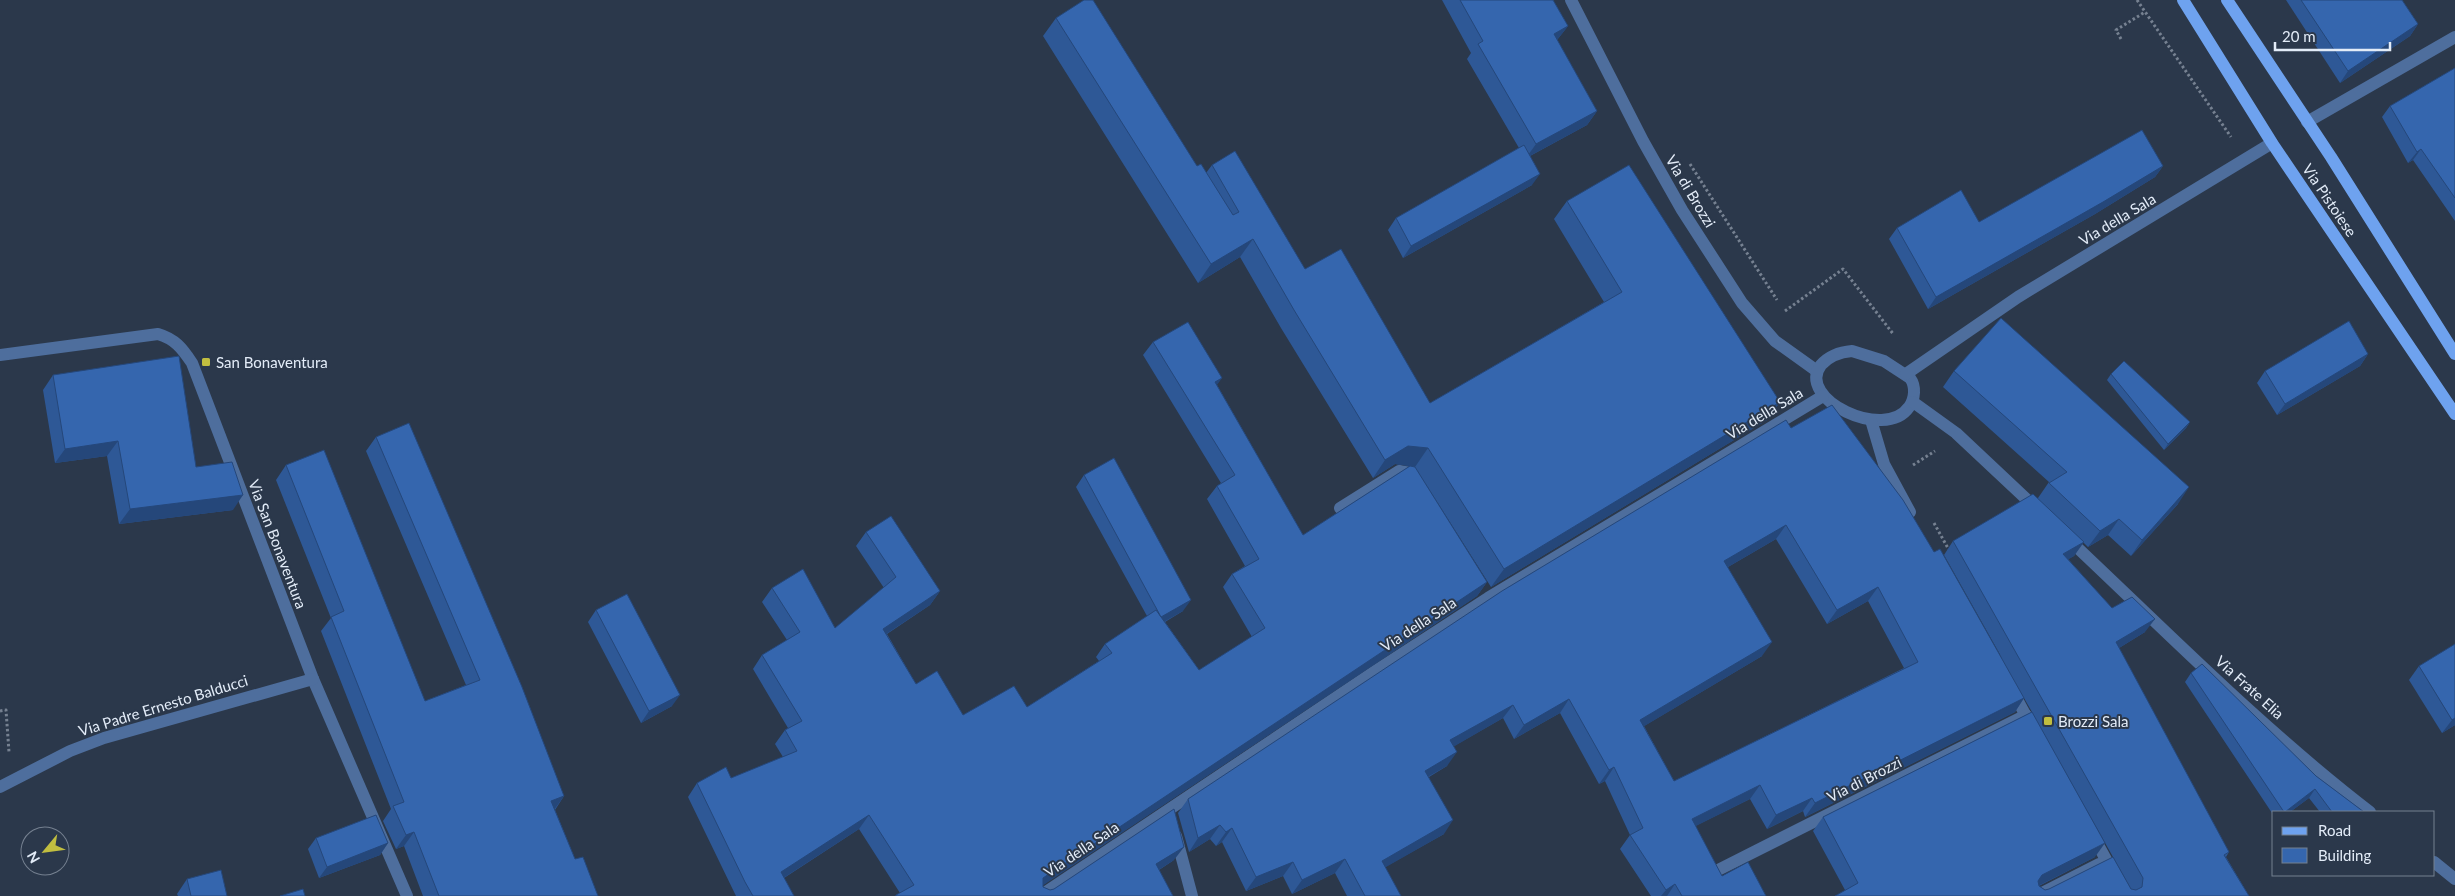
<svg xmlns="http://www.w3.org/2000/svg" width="2455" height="896" font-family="Lato,sans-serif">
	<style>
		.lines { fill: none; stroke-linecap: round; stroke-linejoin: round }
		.path { stroke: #768191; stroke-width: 3; stroke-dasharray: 2.5 2.5; stroke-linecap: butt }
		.minor { stroke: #4e6e9d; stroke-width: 12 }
		.major { stroke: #6ea2ef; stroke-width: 12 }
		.wall { fill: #2e5896; fill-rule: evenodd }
		.shaded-wall { fill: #25477a }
		.building { fill: #3566ae; stroke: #25477a; fill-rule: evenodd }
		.poi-dot { fill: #c1be40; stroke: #2b384b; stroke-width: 2 }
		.labels { text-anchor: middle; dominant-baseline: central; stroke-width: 4; stroke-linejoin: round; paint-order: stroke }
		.street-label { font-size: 15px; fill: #e3ecf8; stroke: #2b384b }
		.poi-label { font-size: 15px; fill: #e3ecf8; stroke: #2b384b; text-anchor: start }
	</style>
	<rect width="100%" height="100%" fill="#2b384b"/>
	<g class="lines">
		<g class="path">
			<path d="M2137,0L2231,137"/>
			<path d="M2121,39L2116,30L2145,12"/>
			<path d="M1690,164L1777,300"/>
			<path d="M1785,311L1843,269L1894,335"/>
			<path d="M1913,465L1935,451"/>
			<path d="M1934,523L1949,550"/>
			<path d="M0,711L6,710L9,752"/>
		</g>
		<g class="minor">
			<path d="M1571,0L1643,141L1682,210L1742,303L1775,341L1817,371"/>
			<path d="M2307,122L2455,37"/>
			<path d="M1852,351L1884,361L1910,378C1916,386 1915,399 1909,407C1885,442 1795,399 1821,365C1829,356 1840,352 1852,351Z"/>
			<path d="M0,355L158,334C175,339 182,348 192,363L313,679L407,896"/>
			<path d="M1906,374L2018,297L2272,143"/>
			<path d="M1913,402L1956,433L2037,509"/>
			<path d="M1871,420L1884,464L1910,512"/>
			<path d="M1340,508L1399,471L1410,473L1414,479"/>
			<path d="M2066,537C2165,630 2262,729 2370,812"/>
			<path d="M2012,690L2033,729"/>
			<path d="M0,787L70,751L104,738L313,679"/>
			<path d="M2092,834L2126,896"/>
			<path d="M1176,836L1192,896"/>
			<path d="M2434,862L2455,879"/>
			<path d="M1716,871L2026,715"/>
			<path d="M1040,896L1374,672L1488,598L1823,396"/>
			<path d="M2036,896L2099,864"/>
		</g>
		<g class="major">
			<path d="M2183,0L2272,143L2455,414"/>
			<path d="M2227,0L2331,157L2455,354"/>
		</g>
	</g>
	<g class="wall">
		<path d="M1442,0H1553L1568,26L1557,40L1597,111L1587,125L1530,156L1532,185L1403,258L1388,230L1396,218L1519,148L1467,59L1471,53Z"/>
		<path d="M2286,0H2402L2418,24L2410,36L2340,83Z"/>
		<path d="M1056,18L1197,166L1206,173L1212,165L1305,269L1430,403L1604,302L1554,219L1567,201L1780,402L1767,420L1491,587L1415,467L1487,582L1477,596L1043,885V887L1050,890L1174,860L1159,870L1173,896H895L900,893L859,829L784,878L794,896H736L688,797L697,783L731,778L783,757L775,744L785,730L788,728L753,669L762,655L787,640L762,602L772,588L835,628L884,588L856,546L866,532L940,591L930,605L887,634L916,684L963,715L1027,707L1099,661L1096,657L1105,644L1147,616L1076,487L1084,475L1183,611L1165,622L1199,670L1252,637L1223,587L1232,574L1245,566L1207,499L1217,486L1221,483L1143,355L1153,342L1217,385L1303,535L1410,466L1395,464L1373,478L1281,328L1240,257L1198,283L1043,36Z"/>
		<path d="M2455,68V221L2413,160L2408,163L2382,117L2390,106Z"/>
		<path d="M2163,166L2155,177L2095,214L1928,309L1889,239L1897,228L1979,222Z"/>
		<path d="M2368,354L2360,366L2277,415L2257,383L2265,371Z"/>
		<path d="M1954,371L2178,504L2131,556L2108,535L2088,547L2083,542L2074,556L2068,559L2112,608L2145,632L2119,648L2229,852L2226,857L2249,896L1845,890L1813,831L1823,817L2032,712L2024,698L2015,712L1805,817L1803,811L1767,829L1750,799L1695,826L1722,876L1766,896H1651L1620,849L1630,835L1605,781L1599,784L1560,713L1514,739L1503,718L1454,746L1447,766L1429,777L1444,834L1385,867L1401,896H1347L1335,873L1292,894L1283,876L1246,891L1222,842L1216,846L1210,839L1189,852L1178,813L1188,799L1791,428L1934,552L2002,658L1944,555L1953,541L2038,498L2049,482L1943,387ZM1776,539L1827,624L1868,601L1904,668L1674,781L1644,726L1762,656L1728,567ZM2058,759L2131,889L2045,890L2039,886L2095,857Z"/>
		<path d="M2111,374L2190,422L2186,428L2164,450L2107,380Z"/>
		<path d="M53,375L196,467L233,510L119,524L107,456L55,463L43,390Z"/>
		<path d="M376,437L564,796L555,810L575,859L598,896H423L404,846L396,849L383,821L391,809L321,631L331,618L276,480L286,465L425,701L466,685L366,451Z"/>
		<path d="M596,610L672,706L641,723L588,622Z"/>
		<path d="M2419,666L2455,725L2442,733L2409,680Z"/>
		<path d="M2191,673L2316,776L2364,812H2320L2309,798L2290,812H2274V816L2185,682Z"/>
		<path d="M316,838L388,843L380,855L319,878L308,849Z"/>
		<path d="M187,879L227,896H178L177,894Z"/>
	</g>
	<g class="shaded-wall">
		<path d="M2418,24L2410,36L2340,83L2348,71Z"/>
		<path d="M1568,26L1557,40L1554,34Z"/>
		<path d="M1597,111L1587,125L1526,158L1536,144Z"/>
		<path d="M2421,149L2413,160L2408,163L2417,152Z"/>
		<path d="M2163,166L2155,177L2095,214L1928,309L1936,297Z"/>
		<path d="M1540,174L1532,185L1403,258L1411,246Z"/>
		<path d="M1253,239L1240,257L1198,283L1211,264Z"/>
		<path d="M2368,354L2360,366L2277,415L2285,404Z"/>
		<path d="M1222,378L1212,392L1215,382Z"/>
		<path d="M1780,402L1767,420L1491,587L1504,569Z"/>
		<path d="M2190,422L2186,428L2164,450L2168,444Z"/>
		<path d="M118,441L107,456L55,463L65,449Z"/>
		<path d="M1408,446L1428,448L1415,467L1395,464L1373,478L1385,460Z"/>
		<path d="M2189,487L2178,504L2131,556L2142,540Z"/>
		<path d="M243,495L233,510L119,524L130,509Z"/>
		<path d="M2119,519L2108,535L2088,547L2100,531Z"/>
		<path d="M1786,525L1776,539L1714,575L1724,561Z"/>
		<path d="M2084,542L2074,556L2054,568L2063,554Z"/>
		<path d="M1487,582L1477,596L1033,892L1043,878Z"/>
		<path d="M1878,587L1868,601L1827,624L1837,610Z"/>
		<path d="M940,591L930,605L874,642L883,629Z"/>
		<path d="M1191,600L1183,611L1153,628L1161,617Z"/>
		<path d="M2155,619L2145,632L2106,656L2116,642Z"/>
		<path d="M1772,642L1762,656L1631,734L1640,720Z"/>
		<path d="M680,695L672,706L641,723L649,711Z"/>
		<path d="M2024,698L2015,712L1805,817L1815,803Z"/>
		<path d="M1569,699L1560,713L1514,739L1524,725Z"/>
		<path d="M1513,705L1503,718L1441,754L1450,740Z"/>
		<path d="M2455,718V725L2442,733L2452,720Z"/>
		<path d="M1457,752L1447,766L1415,784L1425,771Z"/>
		<path d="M1614,767L1605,781L1599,784L1609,770Z"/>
		<path d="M1760,785L1750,799L1682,833L1692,819Z"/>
		<path d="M2315,789L2309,798L2290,812H2285Z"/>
		<path d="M564,796L554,810L551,801Z"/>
		<path d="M1812,798L1803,811L1767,829L1776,815Z"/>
		<path d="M869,815L859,829L771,886L781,872Z"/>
		<path d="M1453,820L1444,834L1372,875L1382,861Z"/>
		<path d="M1220,825L1210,839L1189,852L1198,838Z"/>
		<path d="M1232,828L1222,842L1216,846L1226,832Z"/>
		<path d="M414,832L404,846L396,849L406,835Z"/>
		<path d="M388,843L380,855L319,878L327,867Z"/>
		<path d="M2105,843L2095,857L2032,889L2042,875Z"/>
		<path d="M1184,847L1174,860L1146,878L1156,864Z"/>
		<path d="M1345,859L1335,873L1292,894L1302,880Z"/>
		<path d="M1293,862L1283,876L1246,891L1256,877Z"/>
		<path d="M1675,884L1667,896H1661L1666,890Z"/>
	</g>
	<g class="building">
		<path d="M1084,0H1093L1197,166L1201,164L1233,215L1239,212L1212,165L1235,151L1305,269L1341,249L1430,403L1622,292L1567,201L1629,165L1780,402L1504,569L1428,448L1408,446L1385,460L1294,310L1253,239L1211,264L1056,18Z"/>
		<path d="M1460,0H1553L1568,26L1554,34L1597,111L1536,144L1478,44L1483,41Z"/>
		<path d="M2301,0H2402L2418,24L2348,71Z"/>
		<path d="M2455,68V198L2421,149L2417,152L2390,106Z"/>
		<path d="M2142,130L2163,166L2103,202L1936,297L1897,228L1961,190L1979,222Z"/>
		<path d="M1524,145L1540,174L1411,246L1396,218Z"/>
		<path d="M2001,318L2189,487L2142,540L2119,519L2100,531L2049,483L2067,472L1954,371Z"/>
		<path d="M2349,321L2368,354L2285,404L2265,371Z"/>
		<path d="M1188,322L1222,378L1215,382L1303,535L1410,466L1415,467L1487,582L1043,878V887L1050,890L1054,889L1174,809L1184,847L1156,864L1173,896H896V895L914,885L869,815L781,872L794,896H753L745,882L697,783L726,767L731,778L797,751L785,730L802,721L762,655L800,632L772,588L803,569L835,628L896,577L866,532L891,516L940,591L883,629L916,684L937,671L963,715L1014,686L1027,707L1112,653L1105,644L1156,610L1199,670L1265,628L1232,574L1259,559L1217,486L1235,475L1153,342Z"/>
		<path d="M179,356L196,467L232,462L243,495L130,509L118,441L65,449L53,375Z"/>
		<path d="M2124,361L2190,422L2168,444L2111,374Z"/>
		<path d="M1832,405L1903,500L1934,552L1940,549L2024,698L1815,803L1812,798L1776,815L1760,785L1692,819L1722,876L1748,862L1766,896H1682L1675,884L1666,890L1630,835L1643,828L1614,767L1609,770L1569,699L1524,725L1513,705L1450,740L1457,752L1425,771L1453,820L1382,861L1401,896H1365L1345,859L1302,880L1293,862L1256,877L1232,828L1226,832L1220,825L1198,838L1188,799L1502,591L1786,420L1791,428ZM1786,525L1837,610L1878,587L1918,662L1674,781L1640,720L1772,642L1724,561Z"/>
		<path d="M409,423L522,687L564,796L551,801L575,859L583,857L598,896H439L414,832L406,835L393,806L404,802L331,617L344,611L286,465L324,450L425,701L480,680L376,437Z"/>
		<path d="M1114,458L1191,600L1161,617L1084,475Z"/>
		<path d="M2033,494L2084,542L2063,554L2112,608L2132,597L2155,619L2116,642L2229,852L2224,855L2249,896H1835L1858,883L1823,817L2032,712L2105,843L2042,875L2038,881L2039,886L2045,890L2049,889L2113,857L2131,889L2136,890L2142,887L2143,878L1953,541Z"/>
		<path d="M627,594L680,695L649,711L596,610Z"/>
		<path d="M2455,644V718L2452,720L2419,666Z"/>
		<path d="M2202,664L2316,776L2364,812H2332L2315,789L2285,812H2284L2191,673Z"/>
		<path d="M376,815L388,843L327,867L316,838Z"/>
		<path d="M221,870L227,896H191L187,879Z"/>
		<path d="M303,889L305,896H280Z"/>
	</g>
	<g class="poi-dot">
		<rect x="201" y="357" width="10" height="10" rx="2.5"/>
		<rect x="2043" y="716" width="10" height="10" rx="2.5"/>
	</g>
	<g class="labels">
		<g class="street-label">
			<text transform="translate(1691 191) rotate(59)">Via di Brozzi</text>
			<text transform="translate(2330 200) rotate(56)">Via Pistoiese</text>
			<text transform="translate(2117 219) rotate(-31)">Via della Sala</text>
			<text transform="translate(1764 413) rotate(-31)">Via della Sala</text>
			<text transform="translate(278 544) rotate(69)">Via San Bonaventura</text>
			<text transform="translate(1418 624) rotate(-33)">Via della Sala</text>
			<text transform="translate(2250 687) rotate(42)">Via Frate Elia</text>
			<text transform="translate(163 705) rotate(-17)">Via Padre Ernesto Balducci</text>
			<text transform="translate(1864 779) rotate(-27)">Via di Brozzi</text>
			<text transform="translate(1081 849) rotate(-34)">Via della Sala</text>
		</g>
		<g class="poi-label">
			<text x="216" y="362">San Bonaventura</text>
			<text x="2058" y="721">Brozzi Sala</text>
		</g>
	</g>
	<rect x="2272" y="811" width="162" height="65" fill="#2b384b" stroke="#758090"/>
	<rect x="2282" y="827" width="25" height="8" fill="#6ea2ef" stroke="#758090"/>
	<text x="2318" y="836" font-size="15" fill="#e3ecf8">Road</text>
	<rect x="2282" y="848" width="25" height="15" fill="#3566ae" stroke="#758090"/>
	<text x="2318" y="861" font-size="15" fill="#e3ecf8">Building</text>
	<g transform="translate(45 851) rotate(241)"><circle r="24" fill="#2b384b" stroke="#758090"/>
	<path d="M0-4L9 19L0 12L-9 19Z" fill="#c1be40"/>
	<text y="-8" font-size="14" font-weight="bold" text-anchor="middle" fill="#e3ecf8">N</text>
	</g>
	<path d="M2275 42v8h115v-8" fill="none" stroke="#e3ecf8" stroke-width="2.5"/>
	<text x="2282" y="42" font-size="15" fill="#e3ecf8" stroke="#2b384b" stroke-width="4" paint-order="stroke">20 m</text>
</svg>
